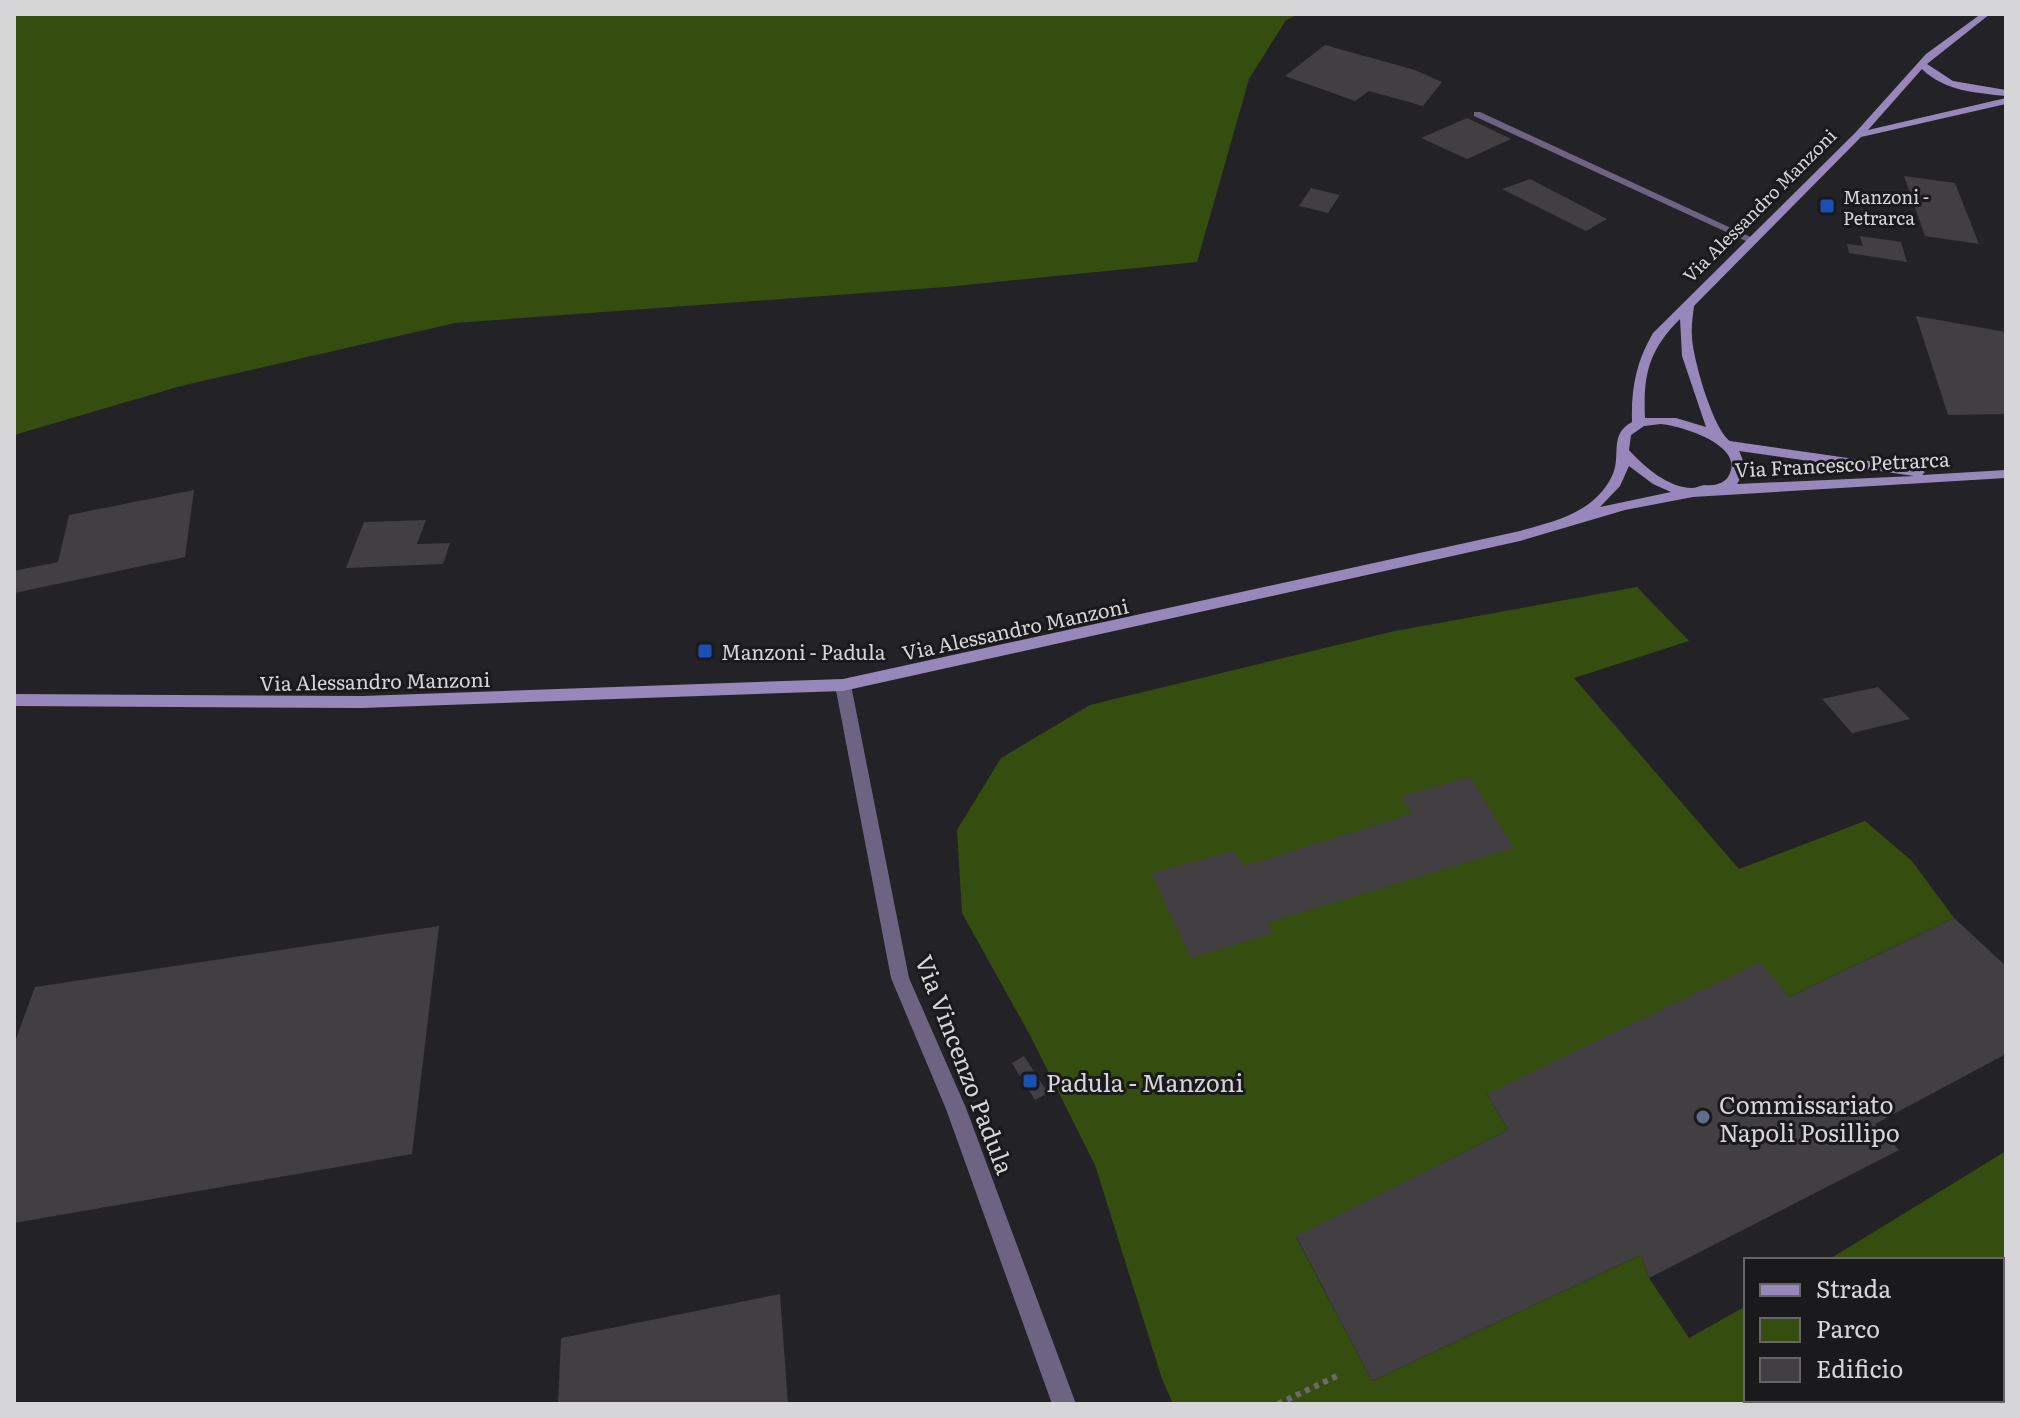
<svg xmlns="http://www.w3.org/2000/svg" width="2020" height="1418" font-family="Literata,serif">
	<style>
		.green { fill: #354d0f }
		.building { fill: #423f42 }
		.lines { fill: none; stroke-linecap: round; stroke-linejoin: round }
		.path { stroke: #6a696c; stroke-width: 6; stroke-dasharray: 5 5; stroke-linecap: butt }
		.lane { fill: #6e6383; fill-rule: evenodd }
		.street { fill: #6e6383; fill-rule: evenodd }
		.secondary { fill: #9887ba; fill-rule: evenodd }
		.transit-dot { fill: #1a4fb4; stroke: #1a191c; stroke-width: 3 }
		.service-dot { fill: #5c6f8a; stroke: #1a191c; stroke-width: 3 }
		.labels { text-anchor: middle; dominant-baseline: central; stroke-width: 6; stroke-linejoin: round; paint-order: stroke }
		.far-poi-label { font-size: 18px; fill: #d6d5d7; stroke: #1a191c; text-anchor: start }
		.far-street-label { font-size: 18px; fill: #d6d5d7; stroke: #1a191c }
		.street-label { font-size: 20px; fill: #d6d5d7; stroke: #1a191c }
		.poi-label { font-size: 20px; fill: #d6d5d7; stroke: #1a191c; text-anchor: start }
		.near-street-label { font-size: 24px; fill: #d6d5d7; stroke: #1a191c }
		.near-poi-label { font-size: 24px; fill: #d6d5d7; stroke: #1a191c; text-anchor: start }
	</style>
	<rect width="100%" height="100%" fill="#232226"/>
	<g class="green">
		<path d="M14,14H1299L1286,20L1249,79L1197,262L946,287L455,323L181,386L14,435Z"/>
		<path d="M1637,587L1689,641L1574,678L1739,869L1865,821L1912,861L1954,918L1789,997L1487,1094L1508,1130L1296,1237L1372,1381L1641,1255L1649,1278L1689,1338L1746,1306V1400H2002V1260H1828L2006,1151V1404H1173L1162,1379L1095,1165L1031,1037L962,913L957,830L1001,758L1090,705L1395,631Z"/>
	</g>
	<g class="building">
		<path d="M1325,45L1415,70L1442,82L1423,106L1369,91L1355,101L1285,76Z"/>
		<path d="M1467,118L1511,139L1467,159L1421,138Z"/>
		<path d="M1904,176L1955,183L1979,244L1925,236Z"/>
		<path d="M1530,179L1607,219L1586,231L1502,189Z"/>
		<path d="M1311,188L1340,195L1328,213L1299,206Z"/>
		<path d="M1860,236L1901,242L1907,262L1849,253L1847,244L1863,246Z"/>
		<path d="M1916,316L2006,332V414L1948,415Z"/>
		<path d="M194,490L185,557L14,593V571L58,562L69,515Z"/>
		<path d="M426,520L417,544L450,543L443,564L346,568L364,522Z"/>
		<path d="M1878,687L1910,719L1852,733L1822,699Z"/>
		<path d="M1470,777L1514,848L1267,923L1273,933L1191,958L1151,873L1233,851L1244,866L1411,814L1402,796Z"/>
		<path d="M1954,918L2006,966V1054L1875,1124L1899,1150L1649,1278L1641,1255L1372,1381L1296,1236L1508,1130L1487,1094L1760,962L1789,997Z"/>
		<path d="M439,926L412,1154L14,1223V1044L35,987Z"/>
		<path d="M1024,1056L1048,1093L1035,1100L1012,1063Z"/>
		<path d="M780,1294L788,1404H558L561,1338Z"/>
	</g>
	<g class="lines">
		<g class="path">
			<path d="M1937,1400L1941,1404"/>
			<path d="M1278,1404L1339,1375"/>
		</g>
		<path class="lane" d="M1474,112H1480L1757,240L1748,242L1474,116Z"/>
		<path class="street" d="M843,679L851,685L909,978L966,1108L1076,1404H1052L946,1109L891,978L835,685Z"/>
		<path class="secondary" d="M1981,14H1990L1927,64L1953,81L2006,90V96C1977,93 1944,91 1922,69L1868,130L2006,98V104L1861,137L1694,306C1693,316 1691,326 1692,337C1693,359 1713,429 1730,441L1918,468L1925,472L1922,475L2006,470V478L1693,497L1625,510L1520,541L843,691L362,708L14,706V694L362,696L843,679L1520,531C1555,521 1594,513 1612,476C1622,456 1608,435 1632,422C1631,389 1636,362 1653,333L1855,133L1926,54ZM1680,319L1682,356L1706,427L1676,418H1645C1643,374 1649,350 1680,319ZM1661,424C1681,426 1742,444 1730,473C1726,484 1714,486 1705,485C1701,485 1697,488 1692,488C1669,488 1644,467 1629,450L1631,435L1644,426ZM1739,451L1914,476L1737,484C1745,471 1746,465 1739,451ZM1629,466L1653,484L1671,492L1600,507L1620,486Z"/>
	</g>
	<g class="transit-dot">
		<rect x="1819" y="198" width="16" height="16" rx="4"/>
		<rect x="697" y="643" width="16" height="16" rx="4"/>
		<rect x="1022" y="1073" width="16" height="16" rx="4"/>
	</g>
	<circle class="service-dot" cx="1703" cy="1117" r="8"/>
	<g class="labels">
		<g class="far-poi-label">
			<text x="1843" y="196">Manzoni -<tspan x="1843" dy="21">Petrarca</tspan></text>
		</g>
		<g class="far-street-label">
			<text transform="translate(1759 205) rotate(-45)">Via Alessandro Manzoni</text>
		</g>
		<g class="street-label">
			<text transform="translate(1842 463) rotate(-3)">Via Francesco Petrarca</text>
			<text transform="translate(1015 628) rotate(-12)">Via Alessandro Manzoni</text>
			<text transform="translate(375 680) rotate(-1)">Via Alessandro Manzoni</text>
		</g>
		<g class="poi-label">
			<text x="721" y="651">Manzoni - Padula</text>
		</g>
		<g class="near-street-label">
			<text transform="translate(966 1064) rotate(69)">Via Vincenzo Padula</text>
		</g>
		<g class="near-poi-label">
			<text x="1046" y="1081">Padula - Manzoni</text>
			<text x="1719" y="1103">Commissariato<tspan x="1719" dy="28">Napoli Posillipo</tspan></text>
		</g>
	</g>
	<rect width="2020" height="1418" fill="none" stroke="#d6d5d7" stroke-width="32"/>
	<rect x="1744" y="1258" width="260" height="144" fill="#1a191c" stroke="#656467" stroke-width="2"/>
	<rect x="1760" y="1284" width="40" height="12" fill="#9887ba" stroke="#656467" stroke-width="2"/>
	<text x="1816" y="1298" font-size="24" fill="#d6d5d7">Strada</text>
	<rect x="1760" y="1318" width="40" height="24" fill="#354d0f" stroke="#656467" stroke-width="2"/>
	<text x="1816" y="1338" font-size="24" fill="#d6d5d7">Parco</text>
	<rect x="1760" y="1358" width="40" height="24" fill="#423f42" stroke="#656467" stroke-width="2"/>
	<text x="1816" y="1378" font-size="24" fill="#d6d5d7">Edificio</text>
</svg>
